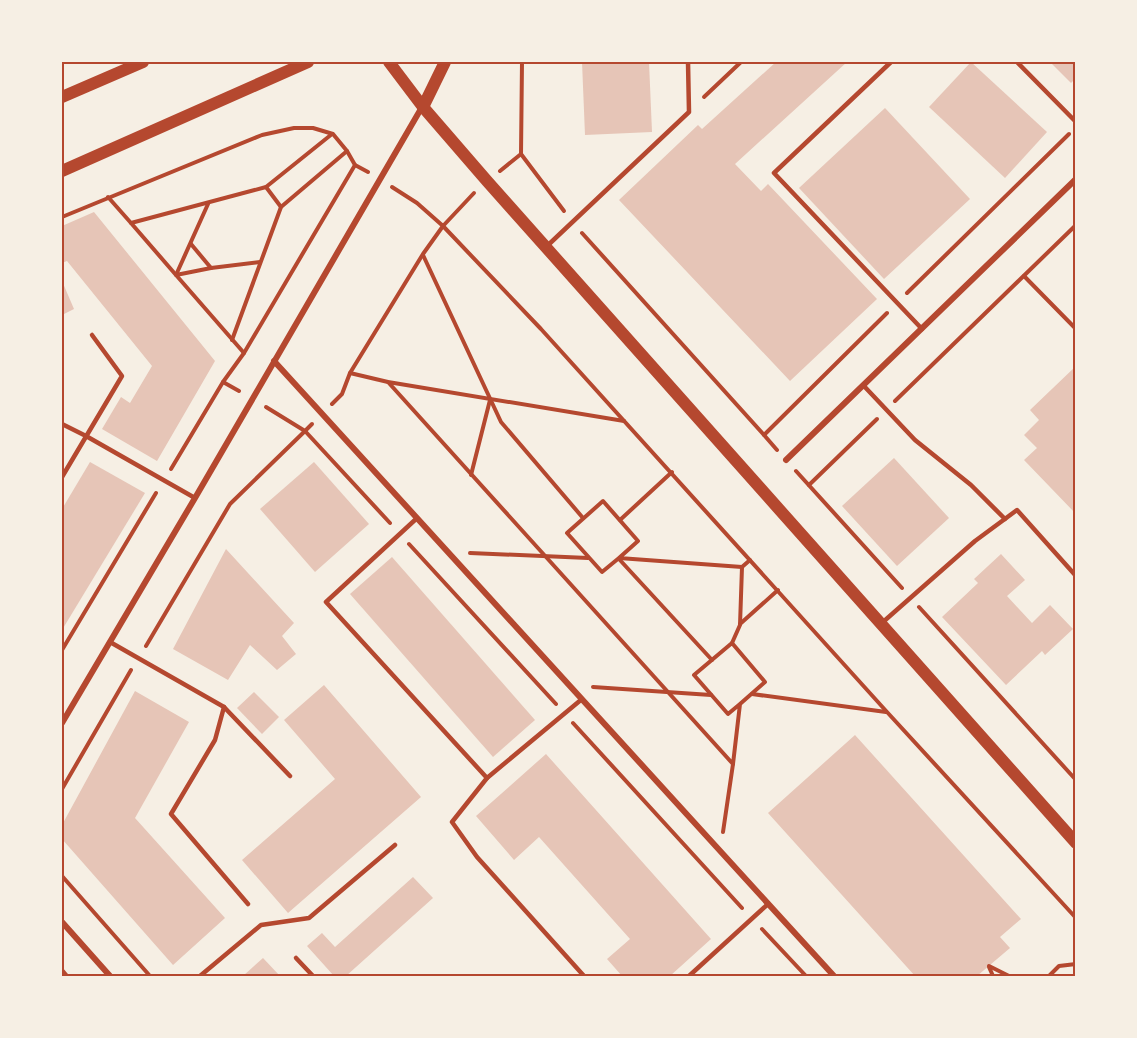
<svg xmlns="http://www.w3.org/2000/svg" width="1137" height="1038" font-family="Bitter,serif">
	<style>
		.building { fill: #e6c5b7 }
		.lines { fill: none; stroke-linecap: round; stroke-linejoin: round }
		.path { stroke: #b5482f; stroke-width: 4 }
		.service { stroke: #b5482f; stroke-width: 4.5 }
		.minor { stroke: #b5482f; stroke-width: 6 }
		.secondary { stroke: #b5482f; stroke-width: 12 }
		.neatline { fill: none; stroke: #b5482f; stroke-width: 2 }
	</style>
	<rect width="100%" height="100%" fill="#f6efe4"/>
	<g class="building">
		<path d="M582,62H649L652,132L585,135Z"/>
		<path d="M776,62H847L735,164L761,191L768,184L877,299L790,381L619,200L698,125L702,129Z"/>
		<path d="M971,62L1047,132L1005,178L929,107Z"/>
		<path d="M1050,62H1076V78L1071,83Z"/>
		<path d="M885,108L970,199L884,279L799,188Z"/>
		<path d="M94,212L215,361L157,461L102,429L121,397L130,403L152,366L67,261L62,263V226Z"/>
		<path d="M62,281L74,309L62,315Z"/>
		<path d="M1076,366V514L1024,460L1037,448L1024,435L1039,420L1030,410Z"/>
		<path d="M894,458L949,518L897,566L842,506Z"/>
		<path d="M90,462L145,493L62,630V509Z"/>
		<path d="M314,462L369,524L315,572L260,509Z"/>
		<path d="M226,549L294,623L282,636L296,654L277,670L250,645L228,680L173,649Z"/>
		<path d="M1001,554L1025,580L1007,596L1032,623L1050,605L1073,629L1045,655L1042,651L1006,685L942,617L978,583L974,579Z"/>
		<path d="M392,557L535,720L493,757L350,594Z"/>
		<path d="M324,685L421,797L288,913L242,860L335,779L284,720Z"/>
		<path d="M135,691L189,722L135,818L225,918L173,965L62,839V825Z"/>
		<path d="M254,692L279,717L262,734L237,708Z"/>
		<path d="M855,735L1021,919L1000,937L1010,948L977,976H915L768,813Z"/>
		<path d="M546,754L711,939L670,976H622L607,959L630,939L539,837L514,860L476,816Z"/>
		<path d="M413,877L433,898L346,976H334L307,946L322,933L335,947Z"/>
		<path d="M263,958L280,976H243Z"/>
	</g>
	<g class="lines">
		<g class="path">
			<path d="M704,97L741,62"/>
			<path d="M521,154L564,211"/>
			<path d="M500,171L521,154L522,62"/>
			<path d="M266,187L281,207"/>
			<path d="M392,187L417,203L443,226L474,193"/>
			<path d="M108,197L131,223L266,187L332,134"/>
			<path d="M208,204L176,275L244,353"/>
			<path d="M62,217L262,135L294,128H313L333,134L347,151L355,165L368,172"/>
			<path d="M131,223L176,275L211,268"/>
			<path d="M582,233L764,435L887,313"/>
			<path d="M191,244L211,268L260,262"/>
			<path d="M423,255L501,422L583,518"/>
			<path d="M1024,276L1076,329"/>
			<path d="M907,293L1069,134"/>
			<path d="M232,340L281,207L347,151"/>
			<path d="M350,373L388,382L624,421"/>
			<path d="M388,382L733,764L740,704L765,682L732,643L694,675L728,714L740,704"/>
			<path d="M239,391L223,382L244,353L355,165"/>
			<path d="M895,401L1076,225"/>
			<path d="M332,404L342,394L350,373L423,254L443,226L541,329L887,712L1076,918"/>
			<path d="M266,407L305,431L312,424"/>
			<path d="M764,435L777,450"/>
			<path d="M171,469L223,382"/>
			<path d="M796,471L902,588"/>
			<path d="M471,475L490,400"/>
			<path d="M809,485L877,419"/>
			<path d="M620,520L672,472"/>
			<path d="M409,544L556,704"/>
			<path d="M470,553L588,558"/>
			<path d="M619,558L638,541L603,501L567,533L602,572L619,558L742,567"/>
			<path d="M619,559L712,660"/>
			<path d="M919,607L1076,780"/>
			<path d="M740,624L778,590"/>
			<path d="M732,643L740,625L742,567L750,560"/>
			<path d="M146,646L230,504L305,431L390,523"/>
			<path d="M62,650L156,493"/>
			<path d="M593,687L711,695"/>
			<path d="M752,694L886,712"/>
			<path d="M573,723L742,908"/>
			<path d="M62,789L131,670"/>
			<path d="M723,832L733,764"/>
			<path d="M62,876L150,976"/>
			<path d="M762,929L806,976"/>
			<path d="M989,966L1009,976"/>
			<path d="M989,967L993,976"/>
			<path d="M62,970L67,976"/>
			<path d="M1049,976L1059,966L1076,964"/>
		</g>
		<g class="service">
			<path d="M891,62L774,173L922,329"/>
			<path d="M1017,62L1076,122"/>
			<path d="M546,247L689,112L688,62"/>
			<path d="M863,385L915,440L971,485L1005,519"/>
			<path d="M62,424L86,436L195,498"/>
			<path d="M62,477L122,376L92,335"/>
			<path d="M416,519L326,602L487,778L582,699"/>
			<path d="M883,622L975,541L1017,510L1076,576"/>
			<path d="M110,642L224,707L290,776"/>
			<path d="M224,707L215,740L171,814L248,904"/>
			<path d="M487,778L452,822L477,857L584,976"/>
			<path d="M296,958L313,976"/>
			<path d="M200,976L261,925L309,918L395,845"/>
			<path d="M689,976L768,904"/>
		</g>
		<g class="minor">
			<path d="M274,361L834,976"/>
			<path d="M786,460L1076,179"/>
			<path d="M62,723L195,498L422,107"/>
			<path d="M62,922L110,976"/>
		</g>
		<g class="secondary">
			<path d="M389,62L423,107L487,181L1076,843"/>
			<path d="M62,97L143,62"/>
			<path d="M423,107L445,62"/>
			<path d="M62,171L308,62"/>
		</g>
	</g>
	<rect width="1137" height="1038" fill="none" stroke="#f6efe4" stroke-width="126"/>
	<rect x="63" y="63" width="1011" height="912" class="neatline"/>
</svg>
